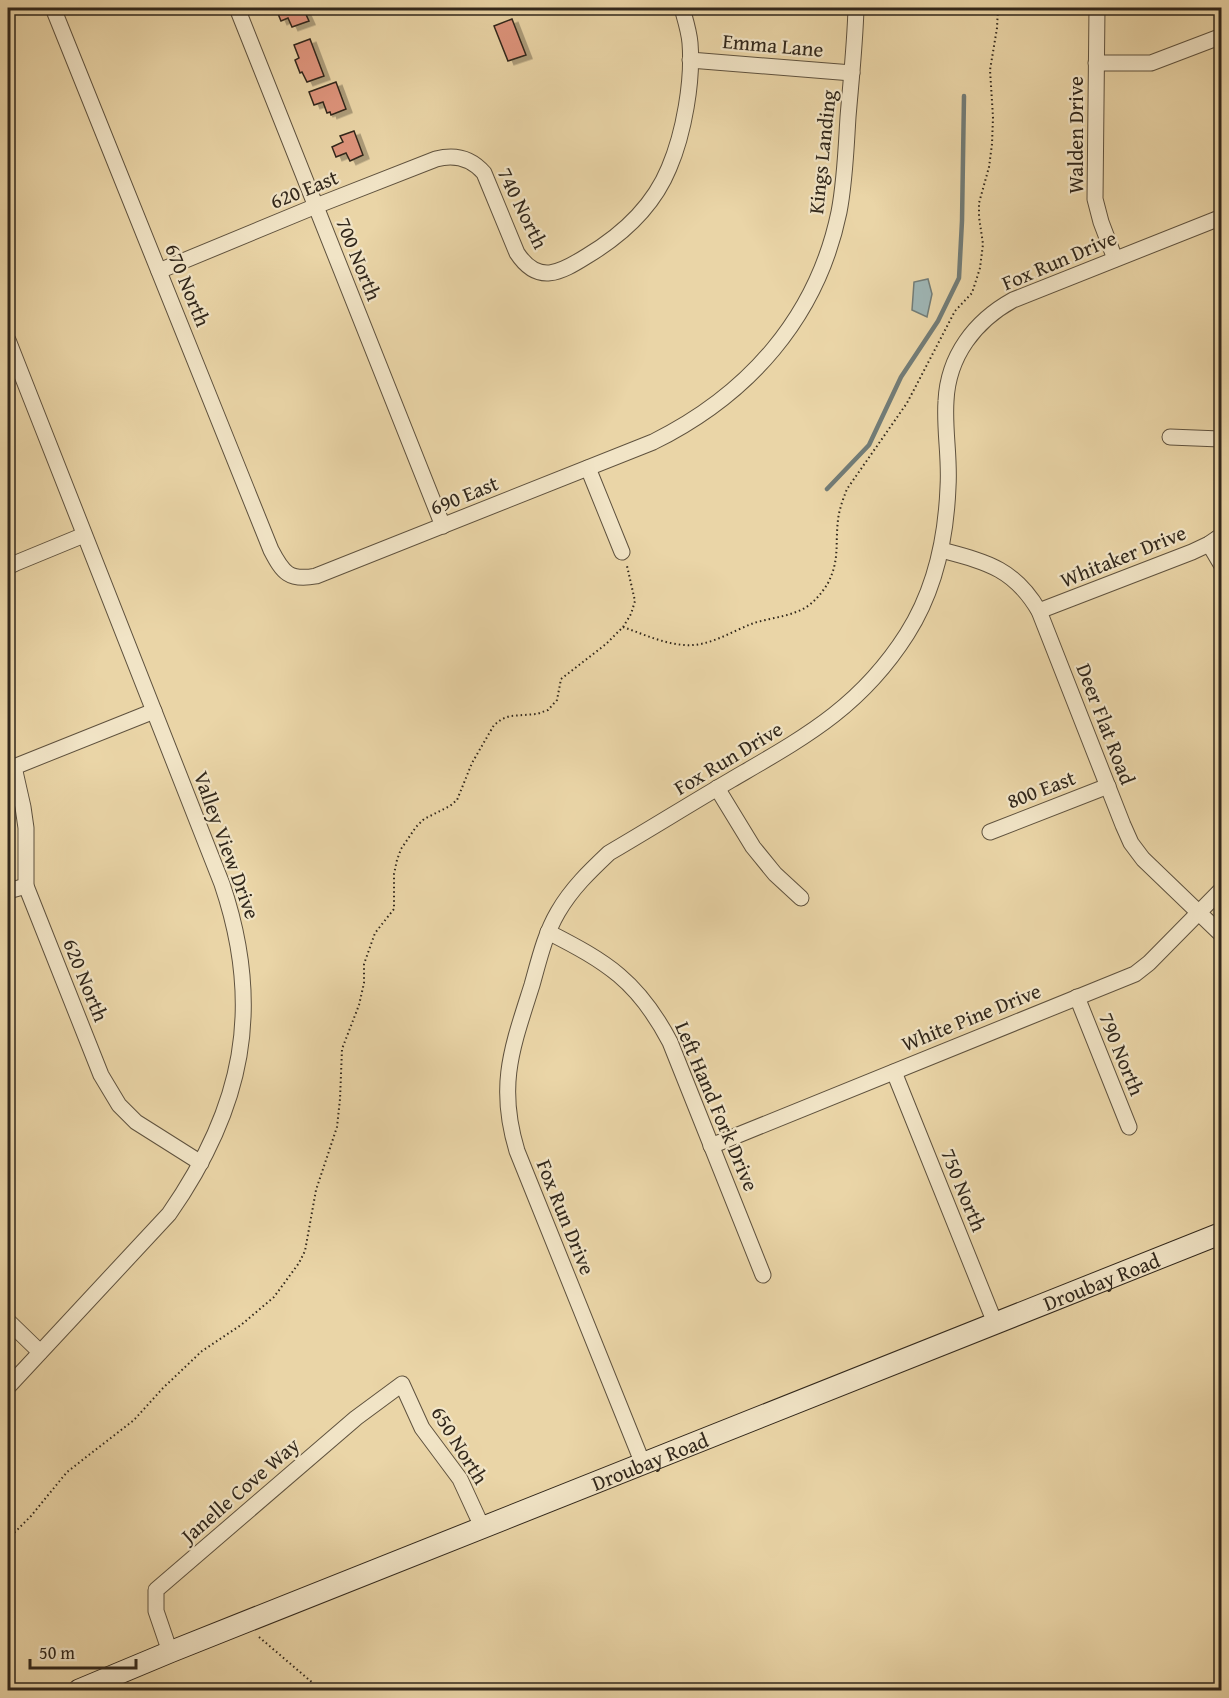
<svg xmlns="http://www.w3.org/2000/svg" width="1229" height="1698" font-family="'Gentium Book Plus',serif">
	<style>
		.water { fill: #9eb5b4; stroke: #727c77; stroke-width: 1.5 }
		.lines { fill: none; stroke-linecap: round; stroke-linejoin: round }
		.stream { stroke: #727c77; stroke-width: 4.5 }
		.building { fill: #de947c; stroke: #31271b; stroke-width: 1.5; filter: url(#shadow) }
		.street-casing { stroke: #5f523e; stroke-width: 17 }
		.secondary-casing { stroke: #31271b; stroke-width: 23 }
		.path { stroke: #31271b; stroke-width: 2; stroke-dasharray: 1.5 3; stroke-linecap: butt }
		.street { stroke: #f1e4c6; stroke-width: 15 }
		.secondary { stroke: #f1e4c6; stroke-width: 21 }
		.labels { text-anchor: middle; dominant-baseline: central; stroke-width: 4.5; stroke-linejoin: round; paint-order: stroke }
		.street-label { font-size: 21px; fill: #31271b; stroke: #f1e4c6 }
	</style>
	<defs>
		<filter id="shadow"><feDropShadow dx="6" dy="3.5" stdDeviation="0" flood-color="#0004"/></filter>
	</defs>
	<rect width="100%" height="100%" fill="#ead5a7"/>
	<filter id="stains"><feTurbulence type="fractalNoise" baseFrequency=".00333" numOctaves="4"/><feColorMatrix values="0 0 0 0 .2 0 0 0 0 .09 0 0 0 0 .02 0 0 0 .5 -.17"/></filter>
	<radialGradient id="worn" r=".72"><stop offset=".6" stop-color="#630" stop-opacity="0"/><stop offset="1" stop-color="#630" stop-opacity=".3"/></radialGradient>
	<path class="water" d="M928,279L932,294L927,317L912,310L914,282Z"/>
	<g class="lines">
		<path class="stream" d="M827,489L869,445L901,377L938,321L959,278L962,221L964,96"/>
	</g>
	<g class="building">
		<path d="M280,8H303L309,21L292,27L288,18L281,21L276,9Z"/>
		<path d="M512,19L526,55L508,61L494,26Z"/>
		<path d="M310,39L324,76L307,82L302,72L300,73L295,60L299,58L294,45Z"/>
		<path d="M336,82L346,109L331,115L330,112L327,113L323,102L314,105L309,92Z"/>
		<path d="M354,131L363,155L350,161L346,153L336,157L332,147L343,142L340,136Z"/>
	</g>
	<g class="lines">
		<defs>
			<g id="street">
				<path d="M53,8L271,550C283,573 289,581 316,576L653,442C748,395 817,318 839,212C845,181 846,149 848,117C851,81 855,44 856,8"/>
				<path d="M237,8L443,526"/>
				<path d="M1097,8L1095,199L1101,222L1115,259"/>
				<path d="M690,60L852,73"/>
				<path d="M1096,63H1151L1222,36"/>
				<path d="M159,271L316,206L436,159C455,154 471,158 484,173L517,253C538,285 560,273 587,256C622,235 653,207 669,168C684,133 693,81 690,43C689,31 685,19 682,8"/>
				<path d="M8,340L222,884C264,1008 243,1108 169,1214L8,1387"/>
				<path d="M1170,437L1220,439L1222,441"/>
				<path d="M588,468L622,552"/>
				<path d="M1209,544L1222,566"/>
				<path d="M941,550C986,562 1014,568 1039,611L1123,825L1131,843L1143,859L1222,935"/>
				<path d="M8,567L16,563L84,535"/>
				<path d="M1039,611L1192,552L1209,544L1222,535"/>
				<path d="M14,767L23,807L26,828V886L101,1075L119,1105L136,1122L201,1163"/>
				<path d="M8,768L14,767L154,711"/>
				<path d="M717,788L753,847L775,874L801,898"/>
				<path d="M990,832L1108,786"/>
				<path d="M8,891L26,886"/>
				<path d="M548,932C607,962 638,981 670,1042L763,1275"/>
				<path d="M1077,997L1129,1127"/>
				<path d="M894,1072L995,1323"/>
				<path d="M711,1146L1135,974L1149,963L1222,889"/>
				<path d="M8,1321L40,1352"/>
				<path d="M643,1464L517,1151C497,1085 512,1048 532,985C539,960 545,934 558,912C572,888 590,871 609,853C650,829 690,804 731,780C803,738 860,708 907,634C935,590 946,539 948,487C950,458 944,429 946,401C948,356 975,321 1013,300L1222,217"/>
				<path d="M170,1652L156,1611V1590L356,1418L402,1384L422,1428L460,1479L483,1529"/>
			</g>
			<g id="secondary">
				<path id="s1" d="M79,1690L170,1652L1222,1233"/>
			</g>
		</defs>
		<use href="#street" class="street-casing"/>
		<use href="#secondary" class="secondary-casing"/>
		<g class="path">
			<path d="M623,627C643,634 664,644 685,645C709,647 732,631 754,623C770,618 787,617 803,609C813,604 822,593 828,583C840,559 835,545 838,520C839,510 843,499 847,489L907,403L955,311L972,293L980,268L983,244L979,217V203L989,167L992,144L993,117L990,70L997,28L998,8"/>
			<path d="M8,1539L31,1516L67,1472L134,1420L163,1388L202,1351L241,1325L274,1297L299,1263L305,1251L316,1190L337,1127L340,1099L342,1049L359,1005L364,983V964L375,933L394,909V874L397,860L401,849L416,827L424,819L450,806L457,800L472,763L494,725L502,719L510,716L537,714L548,710L557,700L561,679L606,644L623,627L631,614L635,601L627,566"/>
			<path d="M259,1637L321,1690"/>
		</g>
		<use href="#street" class="street"/>
		<use href="#secondary" class="secondary"/>
	</g>
	<g class="labels">
		<g class="street-label">
			<text transform="translate(773 45) rotate(5)">Emma Lane</text>
			<text transform="translate(1075 135) rotate(-90)">Walden Drive</text>
			<text transform="translate(822 152) rotate(-84)">Kings Landing</text>
			<text transform="translate(304 189) rotate(-22)">620 East</text>
			<text transform="translate(523 208) rotate(64)">740 North</text>
			<text transform="translate(359 259) rotate(68)">700 North</text>
			<text transform="translate(1059 260) rotate(-23)">Fox Run Drive</text>
			<text transform="translate(188 285) rotate(68)">670 North</text>
			<text transform="translate(464 495) rotate(-22)">690 East</text>
			<text transform="translate(1123 556) rotate(-22)">Whitaker Drive</text>
			<text transform="translate(1106 724) rotate(69)">Deer Flat Road</text>
			<text transform="translate(728 758) rotate(-31)">Fox Run Drive</text>
			<text transform="translate(1041 789) rotate(-21)">800 East</text>
			<text transform="translate(227 845) rotate(70)">Valley View Drive</text>
			<text transform="translate(86 980) rotate(68)">620 North</text>
			<text transform="translate(971 1017) rotate(-22)">White Pine Drive</text>
			<text transform="translate(1122 1054) rotate(68)">790 North</text>
			<text transform="translate(717 1106) rotate(67)">Left Hand Fork Drive</text>
			<text transform="translate(964 1190) rotate(68)">750 North</text>
			<text transform="translate(566 1217) rotate(68)">Fox Run Drive</text>
			<text stroke="none"><textPath href="#s1" startOffset="1101">Droubay Road</textPath></text>
			<text transform="translate(460 1445) rotate(58)">650 North</text>
			<text stroke="none"><textPath href="#s1" startOffset="615">Droubay Road</textPath></text>
			<text transform="translate(240 1490) rotate(-41)">Janelle Cove Way</text>
		</g>
	</g>
	<rect width="1229" height="1698" fill="none" stroke="#ead5a7" stroke-width="30"/>
	<rect x="9" y="9" width="1211" height="1680" fill="none" stroke="#31271b" stroke-width="3"/>
	<rect x="15" y="15" width="1199" height="1668" fill="none" stroke="#31271b" stroke-width="1.5"/>
	<path d="M30 1659v9h106v-9" fill="none" stroke="#31271b" stroke-width="3"/>
	<text x="39" y="1659" font-size="18" fill="#31271b" stroke="#f1e4c6" stroke-width="4.5" paint-order="stroke">50 m</text>
	<rect width="100%" height="100%" filter="url(#stains)"/>
	<rect width="100%" height="100%" fill="url(#worn)"/>
</svg>
